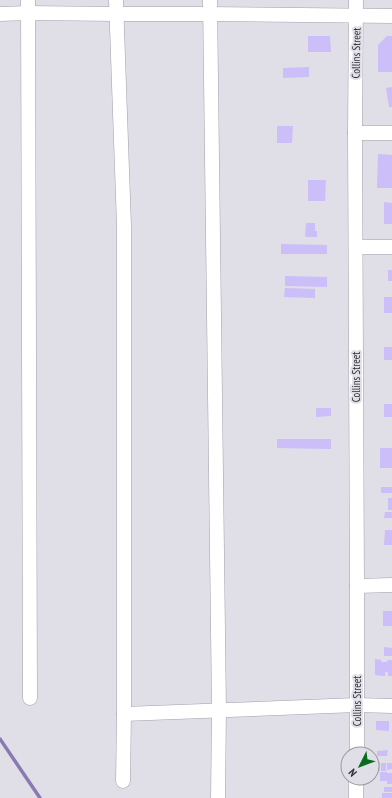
<svg xmlns="http://www.w3.org/2000/svg" width="392" height="798" font-family="'PT Sans Narrow',sans-serif">
	<style>
		.lines { fill: none; stroke-linecap: round; stroke-linejoin: round }
		.stream { stroke: #897bb2; stroke-width: 3.5 }
		.building { fill: #cbbef9 }
		.minor-casing { stroke: #a2a0a9; stroke-width: 15 }
		.minor { stroke: #fff; stroke-width: 14 }
		.labels { text-anchor: middle; dominant-baseline: central; stroke-width: 4; stroke-linejoin: round; paint-order: stroke }
		.street-label { font-size: 11px; fill: #2f2f32; stroke: #e0dee7 }
	</style>
	<rect width="100%" height="100%" fill="#e0dee7"/>
	<g class="lines">
		<path class="stream" d="M0,739L40,798"/>
	</g>
	<g class="building">
		<path d="M308,36H330L331,52H308Z"/>
		<path d="M387,36H392V72H378V45Z"/>
		<path d="M309,67V77L283,78V68Z"/>
		<path d="M392,87V107H389L386,88Z"/>
		<path d="M277,126H293L292,143H277Z"/>
		<path d="M378,154L392,155V188H377Z"/>
		<path d="M308,180H326L325,201H308Z"/>
		<path d="M384,202L392,203V224H384Z"/>
		<path d="M306,223H315V231H317V237H305Z"/>
		<path d="M281,244L327,245V254H281Z"/>
		<rect x="388" y="270" width="4" height="11"/>
		<path d="M285,276L327,277V287L285,286Z"/>
		<path d="M285,288L315,289V298L284,297Z"/>
		<rect x="384" y="297" width="8" height="16"/>
		<rect x="384" y="347" width="8" height="13"/>
		<rect x="384" y="404" width="8" height="13"/>
		<path d="M316,408H331V416L316,417Z"/>
		<path d="M277,439H331V449L277,448Z"/>
		<rect x="380" y="448" width="12" height="20"/>
		<rect x="381" y="487" width="11" height="6"/>
		<rect x="388" y="498" width="4" height="12"/>
		<path d="M385,512H392V518H384Z"/>
		<path d="M385,530H392V545H384Z"/>
		<rect x="383" y="611" width="9" height="15"/>
		<path d="M384,647L392,648V656H384Z"/>
		<path d="M375,659L381,660V662H387L388,660H392V676H388V672H385V676L375,675Z"/>
		<path d="M376,721H389V731L376,730Z"/>
		<path d="M388,750L387,756H377V751Z"/>
		<rect x="375" y="762" width="5" height="9"/>
		<rect x="381" y="763" width="5" height="8"/>
		<path d="M387,763H392V769L387,770Z"/>
		<rect x="380" y="772" width="7" height="9"/>
		<rect x="387" y="773" width="5" height="11"/>
		<rect x="384" y="787" width="8" height="5"/>
		<rect x="382" y="793" width="10" height="5"/>
	</g>
	<g class="lines">
		<defs>
			<g id="minor">
				<path d="M28,0L30,698"/>
				<path d="M116,0L124,226V714L123,781"/>
				<path d="M210,0L219,710L218,798"/>
				<path d="M356,0L355,133L357,586V754"/>
				<path d="M0,14L28,13L116,14H210L392,16"/>
				<path d="M355,133H392"/>
				<path d="M356,247H392"/>
				<path d="M357,586L392,585"/>
				<path d="M124,714L357,705L392,706"/>
				<path d="M356,798V778"/>
			</g>
		</defs>
		<use href="#minor" class="minor-casing"/>
		<use href="#minor" class="minor"/>
	</g>
	<g class="labels">
		<g class="street-label">
			<text transform="translate(356 53) rotate(-89)">Collins Street</text>
			<text transform="translate(356 377) rotate(-90)">Collins Street</text>
			<text transform="translate(357 701) rotate(-90)">Collins Street</text>
		</g>
	</g>
	<g transform="translate(360 766) rotate(228)"><circle r="19" fill="#e0dee7" stroke="#99989f"/>
	<path d="M0-3L7 15L0 10L-7 15Z" fill="#076d1c"/>
	<text y="-6" font-size="11" font-weight="bold" text-anchor="middle" fill="#2f2f32">N</text>
	</g>
</svg>
